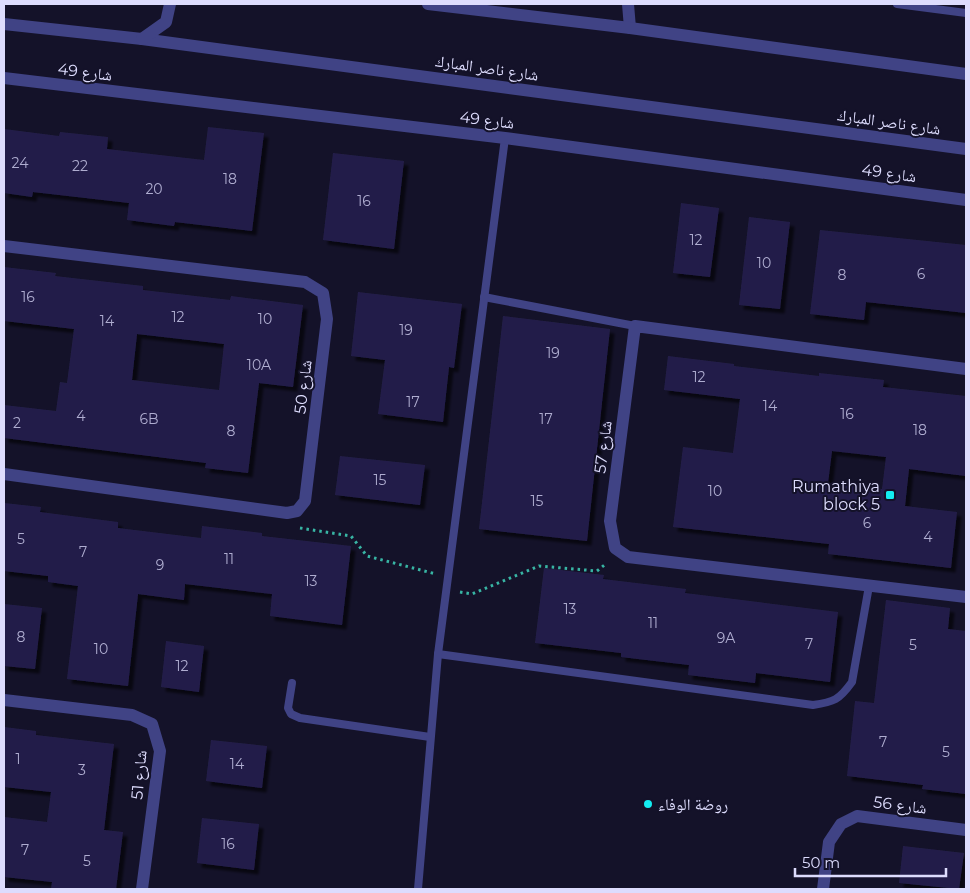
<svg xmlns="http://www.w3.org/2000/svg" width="970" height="893" font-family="Montserrat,'Noto Naskh Arabic',sans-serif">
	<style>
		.building { fill: #241f49; fill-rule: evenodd; filter: url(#shadow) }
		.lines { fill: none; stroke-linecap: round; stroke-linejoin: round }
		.path { stroke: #38b5a4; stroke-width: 3; stroke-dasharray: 2.5 4; stroke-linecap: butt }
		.service { stroke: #404385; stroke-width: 8 }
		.minor { stroke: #404385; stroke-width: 12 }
		.tertiary { stroke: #404385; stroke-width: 12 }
		.poi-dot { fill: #13ecf1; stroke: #141229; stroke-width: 2 }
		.labels { text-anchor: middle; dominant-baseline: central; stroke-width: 4; stroke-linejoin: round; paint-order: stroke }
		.number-label { font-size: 14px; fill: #afadd0 }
		.street-label { font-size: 16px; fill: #dddcfd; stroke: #141229 }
		.poi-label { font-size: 16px; fill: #dddcfd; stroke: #141229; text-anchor: end }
	</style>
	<defs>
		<filter id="shadow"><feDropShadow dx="4.5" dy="4.5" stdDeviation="1" flood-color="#0009"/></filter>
	</defs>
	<rect width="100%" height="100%" fill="#141229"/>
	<g class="building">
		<path d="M208,127L264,133L252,231L175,222L174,226L127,220L129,203L33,192L32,197L4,193V129L59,136L60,132L108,137L107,149L204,160Z"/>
		<path d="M333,153L404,161L394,249L323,240Z"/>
		<path d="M681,203L719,208L710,277L673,273Z"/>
		<path d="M749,217L790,222L780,309L739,305Z"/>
		<path d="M820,230L966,245V313L866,302L864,320L810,314Z"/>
		<path d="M4,267L56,273L55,276L143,286V290L230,300L231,296L303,305L293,387L259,383L248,473L205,468L206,463L4,438V405L56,411L60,382L67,383L74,329L4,321ZM137,334L224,344L219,390L132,380Z"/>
		<path d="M358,292L462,304L454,368L449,367L443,422L378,414L385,360L351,356Z"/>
		<path d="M503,316L610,329L587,541L479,529Z"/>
		<path d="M668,356L734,364V366L819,376V373L884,380L883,387L966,396V476L909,469L905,506L957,512L951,568L828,554L829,544L673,527L683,447L733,453L740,399L664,390ZM832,451L886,457L882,489L828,483Z"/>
		<path d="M340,456L425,465L420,505L335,495Z"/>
		<path d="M4,503L41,507L40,512L118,522V528L201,538L202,526L262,533V536L351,546L342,625L270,616L272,594L185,584L184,600L138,594L128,686L67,679L78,586L48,582V576L4,571Z"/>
		<path d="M544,568L604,575L603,579L686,589L685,593L838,612L830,682L756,673L755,683L688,675L689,665L621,657V653L535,643Z"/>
		<path d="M886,600L950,608L948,629L966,631V794L922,789L923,785L847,776L855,701L874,703Z"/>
		<path d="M4,604L42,608L35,669L4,666Z"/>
		<path d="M166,641L204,646L199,692L161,687Z"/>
		<path d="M4,727L36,731V735L114,744L104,830L123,832L116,889H51L52,882L4,877V817L47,822L51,792L4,787Z"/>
		<path d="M211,740L267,746L262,788L206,781Z"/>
		<path d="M202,818L259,824L254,870L197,863Z"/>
		<path d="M903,846L964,853L959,889L899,883Z"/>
	</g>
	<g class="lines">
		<g class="path">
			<path d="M300,528L351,536L367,556L436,574"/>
			<path d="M460,592L472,594L539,566L597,571L607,563"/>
		</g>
		<g class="service">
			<path d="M897,4L966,13"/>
			<path d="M484,297L635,326"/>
			<path d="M438,654L813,705C834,702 839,700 852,682L869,586"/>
			<path d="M292,683L288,708L291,714L300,718L430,737"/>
			<path d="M418,889L438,654L505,138"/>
		</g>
		<g class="minor">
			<path d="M628,4L630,28"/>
			<path d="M4,78L505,138L966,200"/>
			<path d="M4,246L305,282L323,293L327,319L305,501L297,511L287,513L4,474"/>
			<path d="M966,369L635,326L610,521L615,548L628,557L966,597"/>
			<path d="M4,700L132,715L152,724L160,751L142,889"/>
			<path d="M823,889L829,842L841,824L857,816L966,830"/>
		</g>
		<g class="tertiary">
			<path d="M428,4L630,28L966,74"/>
			<path d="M4,24L142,39L966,149"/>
			<path d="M142,39L166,22L170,4"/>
		</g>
	</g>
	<g class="poi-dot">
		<rect x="885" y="490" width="10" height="10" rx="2.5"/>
		<circle cx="648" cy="804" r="5"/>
	</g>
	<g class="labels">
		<g class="number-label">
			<text x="20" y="163">24</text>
			<text x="80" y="166">22</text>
			<text x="230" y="179">18</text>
			<text x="154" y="189">20</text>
			<text x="364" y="201">16</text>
			<text x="696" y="240">12</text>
			<text x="764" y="263">10</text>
			<text x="921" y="274">6</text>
			<text x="842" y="275">8</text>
			<text x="28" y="297">16</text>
			<text x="178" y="317">12</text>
			<text x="265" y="319">10</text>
			<text x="107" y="321">14</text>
			<text x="406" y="330">19</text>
			<text x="553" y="353">19</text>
			<text x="259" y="365">10A</text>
			<text x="699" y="377">12</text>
			<text x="413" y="402">17</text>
			<text x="770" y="406">14</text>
			<text x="847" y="414">16</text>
			<text x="81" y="416">4</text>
			<text x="149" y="419">6B</text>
			<text x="546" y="419">17</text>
			<text x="17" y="423">2</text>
			<text x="920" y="430">18</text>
			<text x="231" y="431">8</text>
			<text x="380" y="480">15</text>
			<text x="715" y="491">10</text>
			<text x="537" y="501">15</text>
			<text x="867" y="523">6</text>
			<text x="928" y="537">4</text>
			<text x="21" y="539">5</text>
			<text x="83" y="552">7</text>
			<text x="229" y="559">11</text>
			<text x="160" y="565">9</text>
			<text x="311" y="581">13</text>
			<text x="570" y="609">13</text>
			<text x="653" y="623">11</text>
			<text x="21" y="637">8</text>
			<text x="726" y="638">9A</text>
			<text x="809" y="644">7</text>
			<text x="913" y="645">5</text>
			<text x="101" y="649">10</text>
			<text x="182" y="666">12</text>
			<text x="883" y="742">7</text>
			<text x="946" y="752">5</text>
			<text x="18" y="759">1</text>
			<text x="237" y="764">14</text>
			<text x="82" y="770">3</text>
			<text x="228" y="844">16</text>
			<text x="25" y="850">7</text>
			<text x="87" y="861">5</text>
		</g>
		<g class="street-label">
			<text transform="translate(487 68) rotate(8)">شارع ناصر المبارك</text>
			<text transform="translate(85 72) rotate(7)">شارع 49</text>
			<text transform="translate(487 120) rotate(7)">شارع 49</text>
			<text transform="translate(889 122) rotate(8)">شارع ناصر المبارك</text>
			<text transform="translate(889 173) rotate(8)">شارع 49</text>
			<text transform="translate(303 387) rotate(-83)">شارع 50</text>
			<text transform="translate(603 447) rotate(-83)">شارع 57</text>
			<text transform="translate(139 775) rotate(-85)">شارع 51</text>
			<text transform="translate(900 805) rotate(7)">شارع 56</text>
		</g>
		<g class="poi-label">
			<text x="880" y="486">Rumathiya<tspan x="880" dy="18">block 5</tspan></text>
			<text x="658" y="804" text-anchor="start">روضة الوفاء</text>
		</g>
	</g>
	<rect width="970" height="893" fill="none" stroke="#dddcfd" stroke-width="10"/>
	<path d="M795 868v8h151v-8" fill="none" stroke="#dddcfd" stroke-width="2.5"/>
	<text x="802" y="868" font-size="15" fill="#dddcfd" stroke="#141229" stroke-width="4" paint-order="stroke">50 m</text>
</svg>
